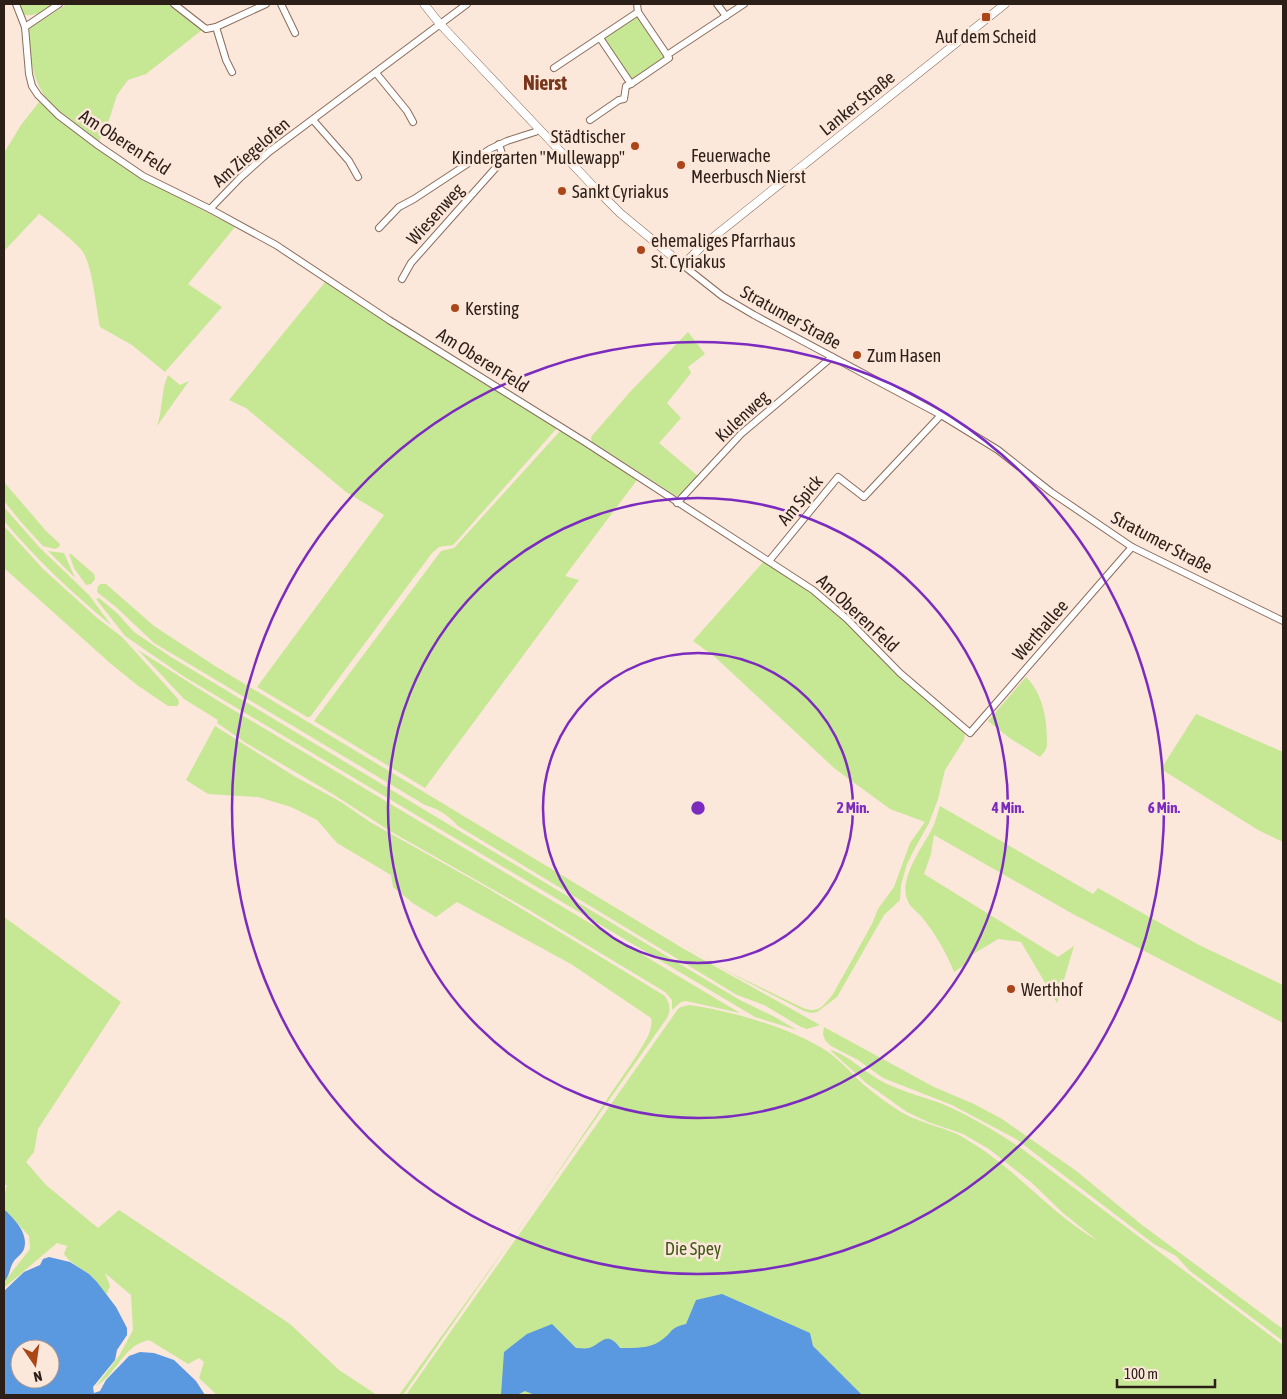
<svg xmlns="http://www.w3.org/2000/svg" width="1287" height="1399" font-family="'Asap Condensed',sans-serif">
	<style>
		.green { fill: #c6e794 }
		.water { fill: #5a98e0; fill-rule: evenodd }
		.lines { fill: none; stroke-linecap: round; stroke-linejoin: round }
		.minor-casing { stroke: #8a6c5b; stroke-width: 8 }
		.tertiary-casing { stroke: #8a6c5b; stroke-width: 9 }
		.minor { stroke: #fff; stroke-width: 6 }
		.tertiary { stroke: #fff; stroke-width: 8 }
		.ring { fill: none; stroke: #7b2cbf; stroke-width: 2.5 }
		.poi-dot { fill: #ab4619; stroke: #fce7db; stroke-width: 2 }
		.labels { text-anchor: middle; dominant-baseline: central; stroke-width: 5; stroke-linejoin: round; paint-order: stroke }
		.poi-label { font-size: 18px; fill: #2c1f18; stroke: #fce7db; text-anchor: start }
		.street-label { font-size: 18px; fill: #2c1f18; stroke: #fce7db }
		.park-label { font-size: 18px; fill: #435818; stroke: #fce7db }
		.quarter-label { font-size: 20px; font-weight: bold; fill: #78361b; stroke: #fce7db }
		.centre { fill: #7b2cbf; stroke: #fce7db; stroke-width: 2.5 }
		.ring-label { font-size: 15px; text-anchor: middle; font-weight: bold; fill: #7b2cbf; stroke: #fce7db; stroke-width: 5; stroke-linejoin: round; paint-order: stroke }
	</style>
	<rect width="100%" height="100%" fill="#fce7db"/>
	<g class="green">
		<path d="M19,4H55C45,11 38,16 24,15Z"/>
		<path d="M67,4H171L202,30L146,74L128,80L117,95L107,126L98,143C61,114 34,101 30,50C29,42 28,35 29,27L30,25L33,26Z"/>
		<path d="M637,17L664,58L631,80L604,38Z"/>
		<path d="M39,102L97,149L142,178L235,227L188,284L222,307L165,372L132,345L100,327C96,308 93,268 83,252C78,244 48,220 39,214L4,251V153L21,125Z"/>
		<path d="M326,281L427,348L557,428L455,543L453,545L439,547L432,553L310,717H307L257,687L384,515L346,492L246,408L229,400Z"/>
		<path d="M688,332L705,354L688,367L691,373L667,403L681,418L659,443L698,476L681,494L676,496L592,442L591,437L630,392Z"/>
		<path d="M168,375L180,385L189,381L157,426C163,409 161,389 168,375Z"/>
		<path d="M561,430L637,480L565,576L579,580L425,788L314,721L441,551L454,548Z"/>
		<path d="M4,482L46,531L60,544L59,547L55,549L43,546L21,522L4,501Z"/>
		<path d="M4,507L40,548L89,595L111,625C71,592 37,560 4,521Z"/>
		<path d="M4,526L43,569L96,617L122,637L178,699L179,703L177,706H168L137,685L110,663L4,568Z"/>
		<path d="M48,551L64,553L75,578Z"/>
		<path d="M69,554H71L94,574L95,579L91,584L86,585L74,568Z"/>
		<path d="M764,561L826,603L965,734L964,740L945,770L938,799L929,823L915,848L907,864L901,885L900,900L884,915L837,997L817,1012L812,1013L804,1011L734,975L658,929L733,974L803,1008C819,1014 823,1006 833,994L872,924L878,909L894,887L910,843L925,822L890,809L834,768L715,657L693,641Z"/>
		<path d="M101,584H106L154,626L215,666L684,949L820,1025L807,1029L801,1027L764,1005L737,995L458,826C449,816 439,809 425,805L154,643L116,607L97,592L98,586Z"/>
		<path d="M99,598L118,614L134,632L171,657L738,999L773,1016L797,1030L755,1017L183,676L125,636L96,599Z"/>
		<path d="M138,650L220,702L740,1013L686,1001L681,1002L672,1010V1000L665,992L529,910L390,831L331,793L246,743L217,723L218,720L184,699Z"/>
		<path d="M1026,677C1044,695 1047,721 1047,746L1045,751L1040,757L1011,739L988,721Z"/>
		<path d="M1196,714L1283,752V842L1258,830L1161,769Z"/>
		<path d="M215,726L294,776L341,802L370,822L489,889L665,996C670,1004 671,1010 667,1018C578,1143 491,1269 403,1395H399L519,1229L637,1055C643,1044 654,1031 651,1018L571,964L457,902L436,917L414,904L393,887L391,875L337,843L317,820L291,807L258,797L208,794L186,780Z"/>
		<path d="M940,806L1093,894L1098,888L1199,945L1283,985V1023L1073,914L934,835L931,854L924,874L1058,957L1074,946L1057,1003L1021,942L998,939L970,956L969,962L954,972C946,952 935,933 921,916C916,911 909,906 907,899C899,876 925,844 934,825C936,819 938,812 940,806Z"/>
		<path d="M4,917L121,1002L38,1129L34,1152L26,1162L46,1185L98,1228L119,1210L290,1324L339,1370L377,1395H217L199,1378L204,1362L199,1358L188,1364L149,1340C123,1345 117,1374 96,1386L119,1356L133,1330L131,1295L105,1273L110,1286L106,1295C101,1288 97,1281 90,1275C81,1268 71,1264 64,1254L67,1246L57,1243L4,1288V1282L30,1249L29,1236L4,1209V1196L7,1185H4Z"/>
		<path d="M689,1005C732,1011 792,1028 828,1052C841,1061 852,1074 864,1085C876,1095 888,1104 901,1112C918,1122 938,1126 957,1134C966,1139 977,1146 986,1152C1025,1180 1056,1217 1098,1241L1063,1213L1032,1183L989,1149L963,1134L928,1122L907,1112L866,1083L830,1050C846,1053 867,1074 883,1082C901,1091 920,1096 940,1103C969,1115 995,1131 1021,1148L1283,1345V1395H406L678,1009L681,1007Z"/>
		<path d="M824,1027L934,1087L974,1104L1002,1119L1075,1170L1142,1225L1283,1329V1341L1190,1271L1176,1256L1154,1244L1016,1139L952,1105L883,1078L858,1060L831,1046L825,1040L823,1034Z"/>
	</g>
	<g class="water">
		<path d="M4,1209C14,1219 29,1233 24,1249C22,1254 17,1257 14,1261C9,1268 11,1274 4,1282Z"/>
		<path d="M49,1257L70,1262L89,1274L97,1282L116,1307L127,1328V1335L117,1350L115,1360L93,1387L94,1393L100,1391L106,1380L129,1356L140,1352L154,1353L174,1360L196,1381L205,1395H4V1291L24,1272L40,1265L43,1259ZM20,1349H50V1379H20Z"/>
		<path d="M722,1294L810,1333L813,1346L862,1395H535L525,1391L517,1395H501L504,1352L527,1334L552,1324L576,1348C580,1348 585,1349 589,1348C601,1345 606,1329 620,1348C635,1348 651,1349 663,1339C674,1331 669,1328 686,1324L696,1300Z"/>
	</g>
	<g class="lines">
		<defs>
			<g id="minor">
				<path d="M16,4L25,27L29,74L32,86L38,95L58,115L99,146L143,176L210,209L276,245L389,320L585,442L813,590L847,619L900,673L970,733L1132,547"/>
				<path d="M174,4L206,29L216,27L266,4"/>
				<path d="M281,4L295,33"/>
				<path d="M637,4L638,12L667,55L744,4"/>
				<path d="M717,4L726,16"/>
				<path d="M25,27L59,4"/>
				<path d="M216,27L226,60L232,72"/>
				<path d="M600,38L631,84L669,58L667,55"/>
				<path d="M554,68L638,12"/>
				<path d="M376,73L407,111L413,122"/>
				<path d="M313,120L349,161L358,177"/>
				<path d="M590,120L619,100L624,99L626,86L631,84"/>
				<path d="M210,209L240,178L269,152L467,4"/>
				<path d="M379,228L399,207L414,199L490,149L507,141L535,132L539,129"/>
				<path d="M684,266L722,296L754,315L941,415L998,450L1051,492L1132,547L1283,621"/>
				<path d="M402,279L411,263L500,163L502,154L499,144"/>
				<path d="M677,503L741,434L832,357"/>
				<path d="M769,561L838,477L864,497L941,415"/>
			</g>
			<path id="tertiary" d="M424,4L440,24L593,186L620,213L684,266L690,258L701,247L1005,4"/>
		</defs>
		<use href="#minor" class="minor-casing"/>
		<use href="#tertiary" class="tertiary-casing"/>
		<use href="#minor" class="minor"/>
		<use href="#tertiary" class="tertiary"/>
	</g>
	<g class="ring">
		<circle cx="698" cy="808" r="155"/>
		<circle cx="698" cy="808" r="310"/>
		<circle cx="698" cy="808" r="466"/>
	</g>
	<g class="poi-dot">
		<rect x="981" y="12" width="10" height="10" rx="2.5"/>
		<circle cx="635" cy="146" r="5"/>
		<circle cx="681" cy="165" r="5"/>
		<circle cx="562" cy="191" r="5"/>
		<circle cx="641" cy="250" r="5"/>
		<circle cx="455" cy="308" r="5"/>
		<circle cx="857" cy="355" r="5"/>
		<circle cx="1011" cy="989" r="5"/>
	</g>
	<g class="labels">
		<g class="poi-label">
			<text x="986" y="36" text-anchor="middle">Auf dem Scheid</text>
			<text x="625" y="136" text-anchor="end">Städtischer<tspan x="625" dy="21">Kindergarten "Mullewapp"</tspan></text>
			<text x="691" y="155">Feuerwache<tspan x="691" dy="21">Meerbusch Nierst</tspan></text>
			<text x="572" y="191">Sankt Cyriakus</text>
			<text x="651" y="240">ehemaliges Pfarrhaus<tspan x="651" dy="21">St. Cyriakus</tspan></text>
			<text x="465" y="308">Kersting</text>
			<text x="867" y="355">Zum Hasen</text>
			<text x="1021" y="989">Werthhof</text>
		</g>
		<g class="street-label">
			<text transform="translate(857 103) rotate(-39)">Lanker Straße</text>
			<text transform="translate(125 142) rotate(33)">Am Oberen Feld</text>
			<text transform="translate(251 152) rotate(-41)">Am Ziegelofen</text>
			<text transform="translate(435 214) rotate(-48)">Wiesenweg</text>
			<text transform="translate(791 317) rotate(29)">Stratumer Straße</text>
			<text transform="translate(483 360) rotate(32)">Am Oberen Feld</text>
			<text transform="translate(742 416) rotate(-43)">Kulenweg</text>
			<text transform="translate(800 500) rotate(-50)">Am Spick</text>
			<text transform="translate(1162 542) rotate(28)">Stratumer Straße</text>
			<text transform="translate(858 613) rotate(43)">Am Oberen Feld</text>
			<text transform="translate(1040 630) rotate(-49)">Werthallee</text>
		</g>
		<g class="park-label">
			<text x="693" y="1248">Die Spey</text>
		</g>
		<g class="quarter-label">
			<text x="545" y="82">Nierst</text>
		</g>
	</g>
	<circle cx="698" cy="808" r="8" class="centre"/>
	<g class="ring-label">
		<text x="853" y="813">2 Min.</text>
		<text x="1008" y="813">4 Min.</text>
		<text x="1164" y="813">6 Min.</text>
	</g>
	<rect width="1287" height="1399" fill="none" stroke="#2c1f18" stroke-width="10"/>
	<g transform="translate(35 1364) rotate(167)"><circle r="24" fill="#fce7db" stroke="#a9978d"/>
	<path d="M0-4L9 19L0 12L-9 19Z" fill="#ab4619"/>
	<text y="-8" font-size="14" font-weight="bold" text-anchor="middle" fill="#2c1f18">N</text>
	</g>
	<path d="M1117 1379v8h98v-8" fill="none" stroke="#2c1f18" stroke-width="2.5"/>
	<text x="1124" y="1379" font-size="15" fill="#2c1f18" stroke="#fce7db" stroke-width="4" paint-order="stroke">100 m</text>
</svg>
